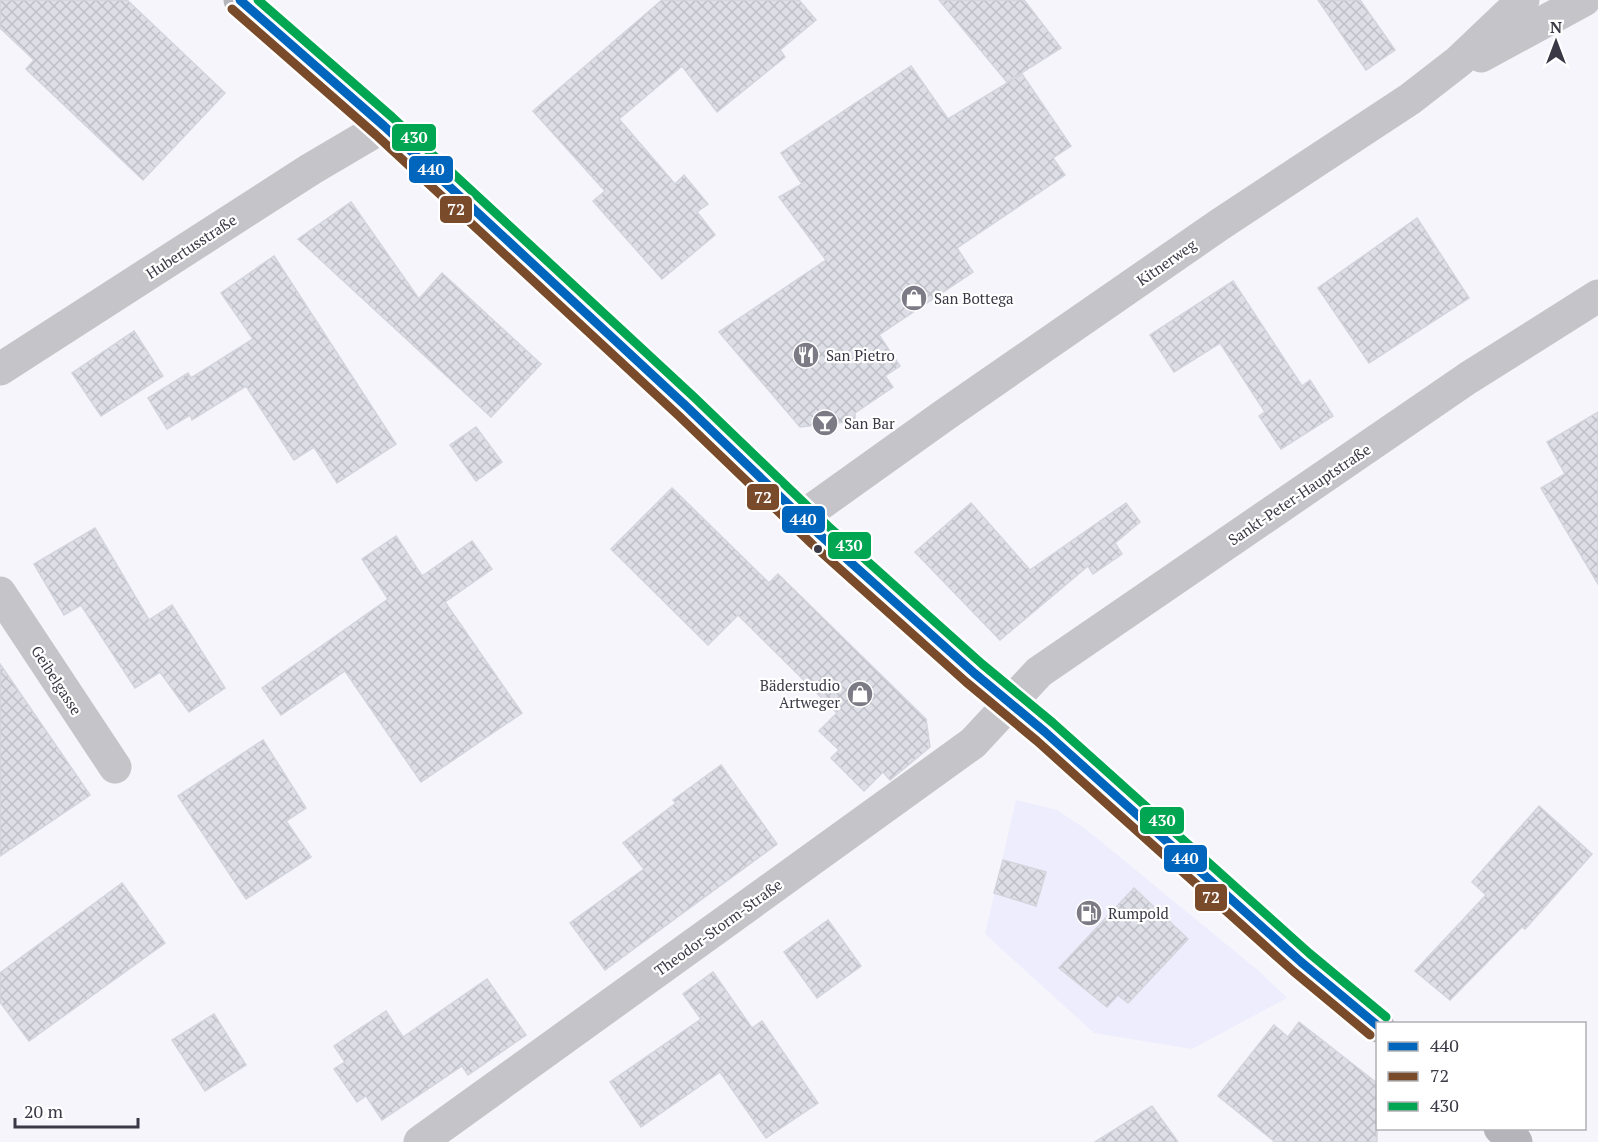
<svg xmlns="http://www.w3.org/2000/svg" width="1598" height="1142" font-family="'PT Serif',serif">
	<style>
		.built { fill: #eeedfd }
		.building { fill: url(#building-cross-hatch); stroke: #d4d4dd; stroke-width: 1.5 }
		.lines { fill: none; stroke-linecap: round; stroke-linejoin: round }
		.street { stroke: #c5c5c9; stroke-width: 33 }
		.primary { stroke: #b5b4bb; stroke-width: 33 }
		.bus-1-casing { stroke: #fff; stroke-width: 14 }
		.bus-2-casing { stroke: #fff; stroke-width: 14 }
		.bus-3-casing { stroke: #fff; stroke-width: 14 }
		.bus-1 { stroke: #0065bd; stroke-width: 9 }
		.bus-2 { stroke: #7a4b2a; stroke-width: 9 }
		.bus-3 { stroke: #00a651; stroke-width: 9 }
		.bus-dot { fill: #3a3945; stroke: #fff; stroke-width: 2 }
		.labels { text-anchor: middle; dominant-baseline: central; stroke-width: 4.5; stroke-linejoin: round; paint-order: stroke }
		.street-label { font-size: 15px; fill: #3a3945; stroke: #fff }
		.poi-label { font-size: 15px; fill: #3a3945; stroke: #fff; text-anchor: start }
		.line-badge { stroke: #fff; stroke-width: 2 }
		.badge-label { font-size: 16px; text-anchor: middle; font-weight: bold; fill: #fff }
	</style>
	<defs>
		<pattern id="building-cross-hatch" width="8" height="8" patternUnits="userSpaceOnUse" patternTransform="scale(1.5)"><rect width="8" height="8" fill="#dedee7"/><path d="M0 0l8 8M0 8l8-8" fill="none" stroke="#bfbfc8"/></pattern>
	</defs>
	<rect width="100%" height="100%" fill="#f6f5fc"/>
	<path class="built" d="M1016,800L1057,810L1087,830L1260,972L1287,998L1192,1049L1094,1033L985,934Z"/>
	<g class="building">
		<path d="M0,0H127L225,93L143,180L26,69L34,60L0,28Z"/>
		<path d="M662,0H799L816,20L780,50L785,57L717,112L682,66L619,119L675,184L684,175L708,204L697,212L715,235L662,279L593,201L605,191L533,111Z"/>
		<path d="M939,0H1024L1061,48L1007,82Z"/>
		<path d="M1318,0H1360L1395,50L1366,70Z"/>
		<path d="M911,66L948,119L1022,74L1071,146L1053,158L1065,175L957,248L973,272L879,335L900,366L885,376L893,387L855,413V421L800,427L719,332L826,260L779,197L802,184L781,153Z"/>
		<path d="M351,202L419,299L442,273L541,364L491,417L298,239Z"/>
		<path d="M1417,218L1469,298L1369,363L1318,288Z"/>
		<path d="M274,256L396,444L337,483L314,447L294,460L246,386L192,420L190,415L167,429L148,398L188,373L191,378L253,339L221,293Z"/>
		<path d="M1233,281L1302,386L1310,380L1333,416L1281,449L1259,416L1265,412L1220,343L1174,372L1150,335Z"/>
		<path d="M134,331L163,376L101,416L72,373Z"/>
		<path d="M1598,412V584L1541,488L1565,474L1547,442Z"/>
		<path d="M476,427L502,462L476,481L450,445Z"/>
		<path d="M672,488L769,583L778,574L926,719L930,747L890,780L883,772L864,791L831,758L839,750L819,731L837,713L738,615L708,645L611,549Z"/>
		<path d="M971,503L1030,570L1126,503L1140,522L1115,543L1122,554L1093,574L1088,566L1000,640L915,552Z"/>
		<path d="M95,528L149,620L172,605L225,688L189,712L160,672L135,688L81,605L64,615L34,564Z"/>
		<path d="M396,536L422,576L472,541L492,569L445,602L522,713L421,782L345,671L281,715L262,688L388,599L362,559Z"/>
		<path d="M0,664L90,795L0,856Z"/>
		<path d="M263,740L306,808L286,821L311,857L246,899L178,796Z"/>
		<path d="M721,765L777,844L605,970L570,923L644,869L623,843L676,803L673,800Z"/>
		<path d="M1539,806L1592,854L1525,929L1522,927L1450,1000L1415,971L1486,895L1472,882Z"/>
		<path d="M1003,860L1046,872L1036,906L994,893Z"/>
		<path d="M122,883L165,943L29,1041L0,1002V973Z"/>
		<path d="M1134,888L1188,939L1128,1003L1118,995L1107,1007L1059,968Z"/>
		<path d="M828,920L861,966L817,998L784,952Z"/>
		<path d="M713,972L752,1028L762,1021L818,1103L766,1138L720,1072L641,1127L610,1082L701,1019L683,994Z"/>
		<path d="M487,979L526,1035L468,1075L462,1066L382,1120L366,1096L357,1102L334,1069L345,1062L334,1046L386,1011L403,1037Z"/>
		<path d="M214,1014L246,1065L205,1091L172,1040Z"/>
		<path d="M1299,1022L1377,1083V1142H1275L1218,1096L1274,1025L1288,1037Z"/>
		<path d="M1152,1106L1178,1142H1095Z"/>
	</g>
	<g class="lines">
		<g class="street">
			<path d="M1481,56L1584,0"/>
			<path d="M0,369L311,169L384,126"/>
			<path d="M802,517L946,414L1219,225L1410,99L1459,61L1523,0"/>
			<path d="M0,593L115,767"/>
			<path d="M420,1142L973,743L1039,672L1468,378L1598,296"/>
		</g>
		<g class="primary">
			<path d="M240,0L384,126L687,407L820,535L974,673L1045,732L1301,962L1378,1026"/>
			<path d="M1500,1128L1516,1142"/>
		</g>
		<defs>
			<path id="bus-1" d="M240,0L384,126L687,407L820,535L974,673L1045,732L1301,962L1378,1026"/>
			<path id="bus-2" d="M232,9L376,135L679,416L812,544L966,682L1037,741L1293,971L1370,1035"/>
			<path id="bus-3" d="M258,0L392,117L695,398L828,526L982,664L1053,723L1309,953L1386,1017"/>
		</defs>
		<use href="#bus-1" class="bus-1-casing"/>
		<use href="#bus-2" class="bus-2-casing"/>
		<use href="#bus-3" class="bus-3-casing"/>
		<use href="#bus-1" class="bus-1"/>
		<use href="#bus-2" class="bus-2"/>
		<use href="#bus-3" class="bus-3"/>
	</g>
	<defs>
		<symbol id="shop-disc" viewBox="-11 -11 22 22"><circle r="9.5" fill="#7c7b85" stroke="#fff"/><path d="M-5-2.5h2.3a2.7 3.5 0 0 1 5.4 0H5L5.5 6h-11ZM-1.5-2.5h3a1.5 2.3 0 0 0-3 0Z" fill="#fff"/></symbol>
		<symbol id="restaurant-disc" viewBox="-11 -11 22 22"><circle r="9.5" fill="#7c7b85" stroke="#fff"/><path d="M-5-6h1v4h1v-4h1v4h1v-4h1v5L-1.5 .5V6h-2V.5L-5-1ZM5-6V6H3V1.5H1.5Q1.5-4 5-6Z" fill="#fff"/></symbol>
		<symbol id="bar-disc" viewBox="-11 -11 22 22"><circle r="9.5" fill="#7c7b85" stroke="#fff"/><path d="M-6-5H6L.8 .8V4.5H3.5V6h-7V4.5H-.8V.8Z" fill="#fff"/></symbol>
		<symbol id="fuel-disc" viewBox="-11 -11 22 22"><circle r="9.5" fill="#7c7b85" stroke="#fff"/><path d="M-5.5-6h7V0h2V4h1.3V-2.5L3-4.5l.8-.8L6-3V5H2.5V1h-1V6h-7ZM-4.2-4.7v3.2H.2V-4.7Z" fill="#fff"/></symbol>
	</defs>
	<g fill-rule="evenodd">
		<use href="#shop-disc" x="899" y="283" width="30" height="30"/>
		<use href="#restaurant-disc" x="791" y="340" width="30" height="30"/>
		<use href="#bar-disc" x="810" y="408" width="30" height="30"/>
		<use href="#shop-disc" x="845" y="679" width="30" height="30"/>
		<use href="#fuel-disc" x="1074" y="898" width="30" height="30"/>
	</g>
	<circle class="bus-dot" cx="818" cy="549" r="5"/>
	<g class="labels">
		<g class="street-label">
			<text transform="translate(191 246) rotate(-33)">Hubertusstraße</text>
			<text transform="translate(1166 262) rotate(-35)">Kitnerweg</text>
			<text transform="translate(1299 494) rotate(-34)">Sankt-Peter-Hauptstraße</text>
			<text transform="translate(57 680) rotate(57)">Geibelgasse</text>
			<text transform="translate(718 927) rotate(-36)">Theodor-Storm-Straße</text>
		</g>
		<g class="poi-label">
			<text x="934" y="298">San Bottega</text>
			<text x="826" y="355">San Pietro</text>
			<text x="844" y="423">San Bar</text>
			<text x="840" y="685" text-anchor="end">Bäderstudio<tspan x="840" dy="17">Artweger</tspan></text>
			<text x="1108" y="913">Rumpold</text>
		</g>
	</g>
	<g class="line-badge">
		<rect x="391" y="123" width="46" height="29" rx="6" fill="#00a651"/>
		<rect x="408" y="155" width="46" height="29" rx="6" fill="#0065bd"/>
		<rect x="439" y="195" width="34" height="29" rx="6" fill="#7a4b2a"/>
		<rect x="746" y="483" width="34" height="28" rx="6" fill="#7a4b2a"/>
		<rect x="781" y="505" width="45" height="29" rx="6" fill="#0065bd"/>
		<rect x="827" y="531" width="45" height="29" rx="6" fill="#00a651"/>
		<rect x="1139" y="806" width="46" height="29" rx="6" fill="#00a651"/>
		<rect x="1163" y="844" width="45" height="29" rx="6" fill="#0065bd"/>
		<rect x="1194" y="883" width="34" height="29" rx="6" fill="#7a4b2a"/>
	</g>
	<g class="badge-label">
		<text x="414" y="143">430</text>
		<text x="431" y="175">440</text>
		<text x="456" y="215">72</text>
		<text x="763" y="503">72</text>
		<text x="803" y="525">440</text>
		<text x="849" y="551">430</text>
		<text x="1162" y="826">430</text>
		<text x="1185" y="864">440</text>
		<text x="1211" y="903">72</text>
	</g>
	<rect x="1376" y="1022" width="210" height="108" fill="#ffffff" stroke="#b0b0b5" stroke-width="1.5"/>
	<rect x="1388" y="1042" width="30" height="9" fill="#0065bd" stroke="#b0b0b5" stroke-width="1.5"/>
	<text x="1430" y="1052" font-size="18" fill="#3a3945">440</text>
	<rect x="1388" y="1072" width="30" height="9" fill="#7a4b2a" stroke="#b0b0b5" stroke-width="1.5"/>
	<text x="1430" y="1082" font-size="18" fill="#3a3945">72</text>
	<rect x="1388" y="1102" width="30" height="9" fill="#00a651" stroke="#b0b0b5" stroke-width="1.5"/>
	<text x="1430" y="1112" font-size="18" fill="#3a3945">430</text>
	<g transform="translate(1556 42)" stroke="#ffffff" stroke-width="4.5" paint-order="stroke">
	<path d="M0-4.5L10 22L0 15L-10 22Z" fill="#3a3945"/>
	<text y="-9" font-size="16" font-weight="bold" text-anchor="middle" fill="#3a3945">N</text>
	</g>
	<path d="M15 1118v9h123v-9" fill="none" stroke="#3a3945" stroke-width="3"/>
	<text x="24" y="1118" font-size="18" fill="#3a3945" stroke="#ffffff" stroke-width="4.5" paint-order="stroke">20 m</text>
</svg>
